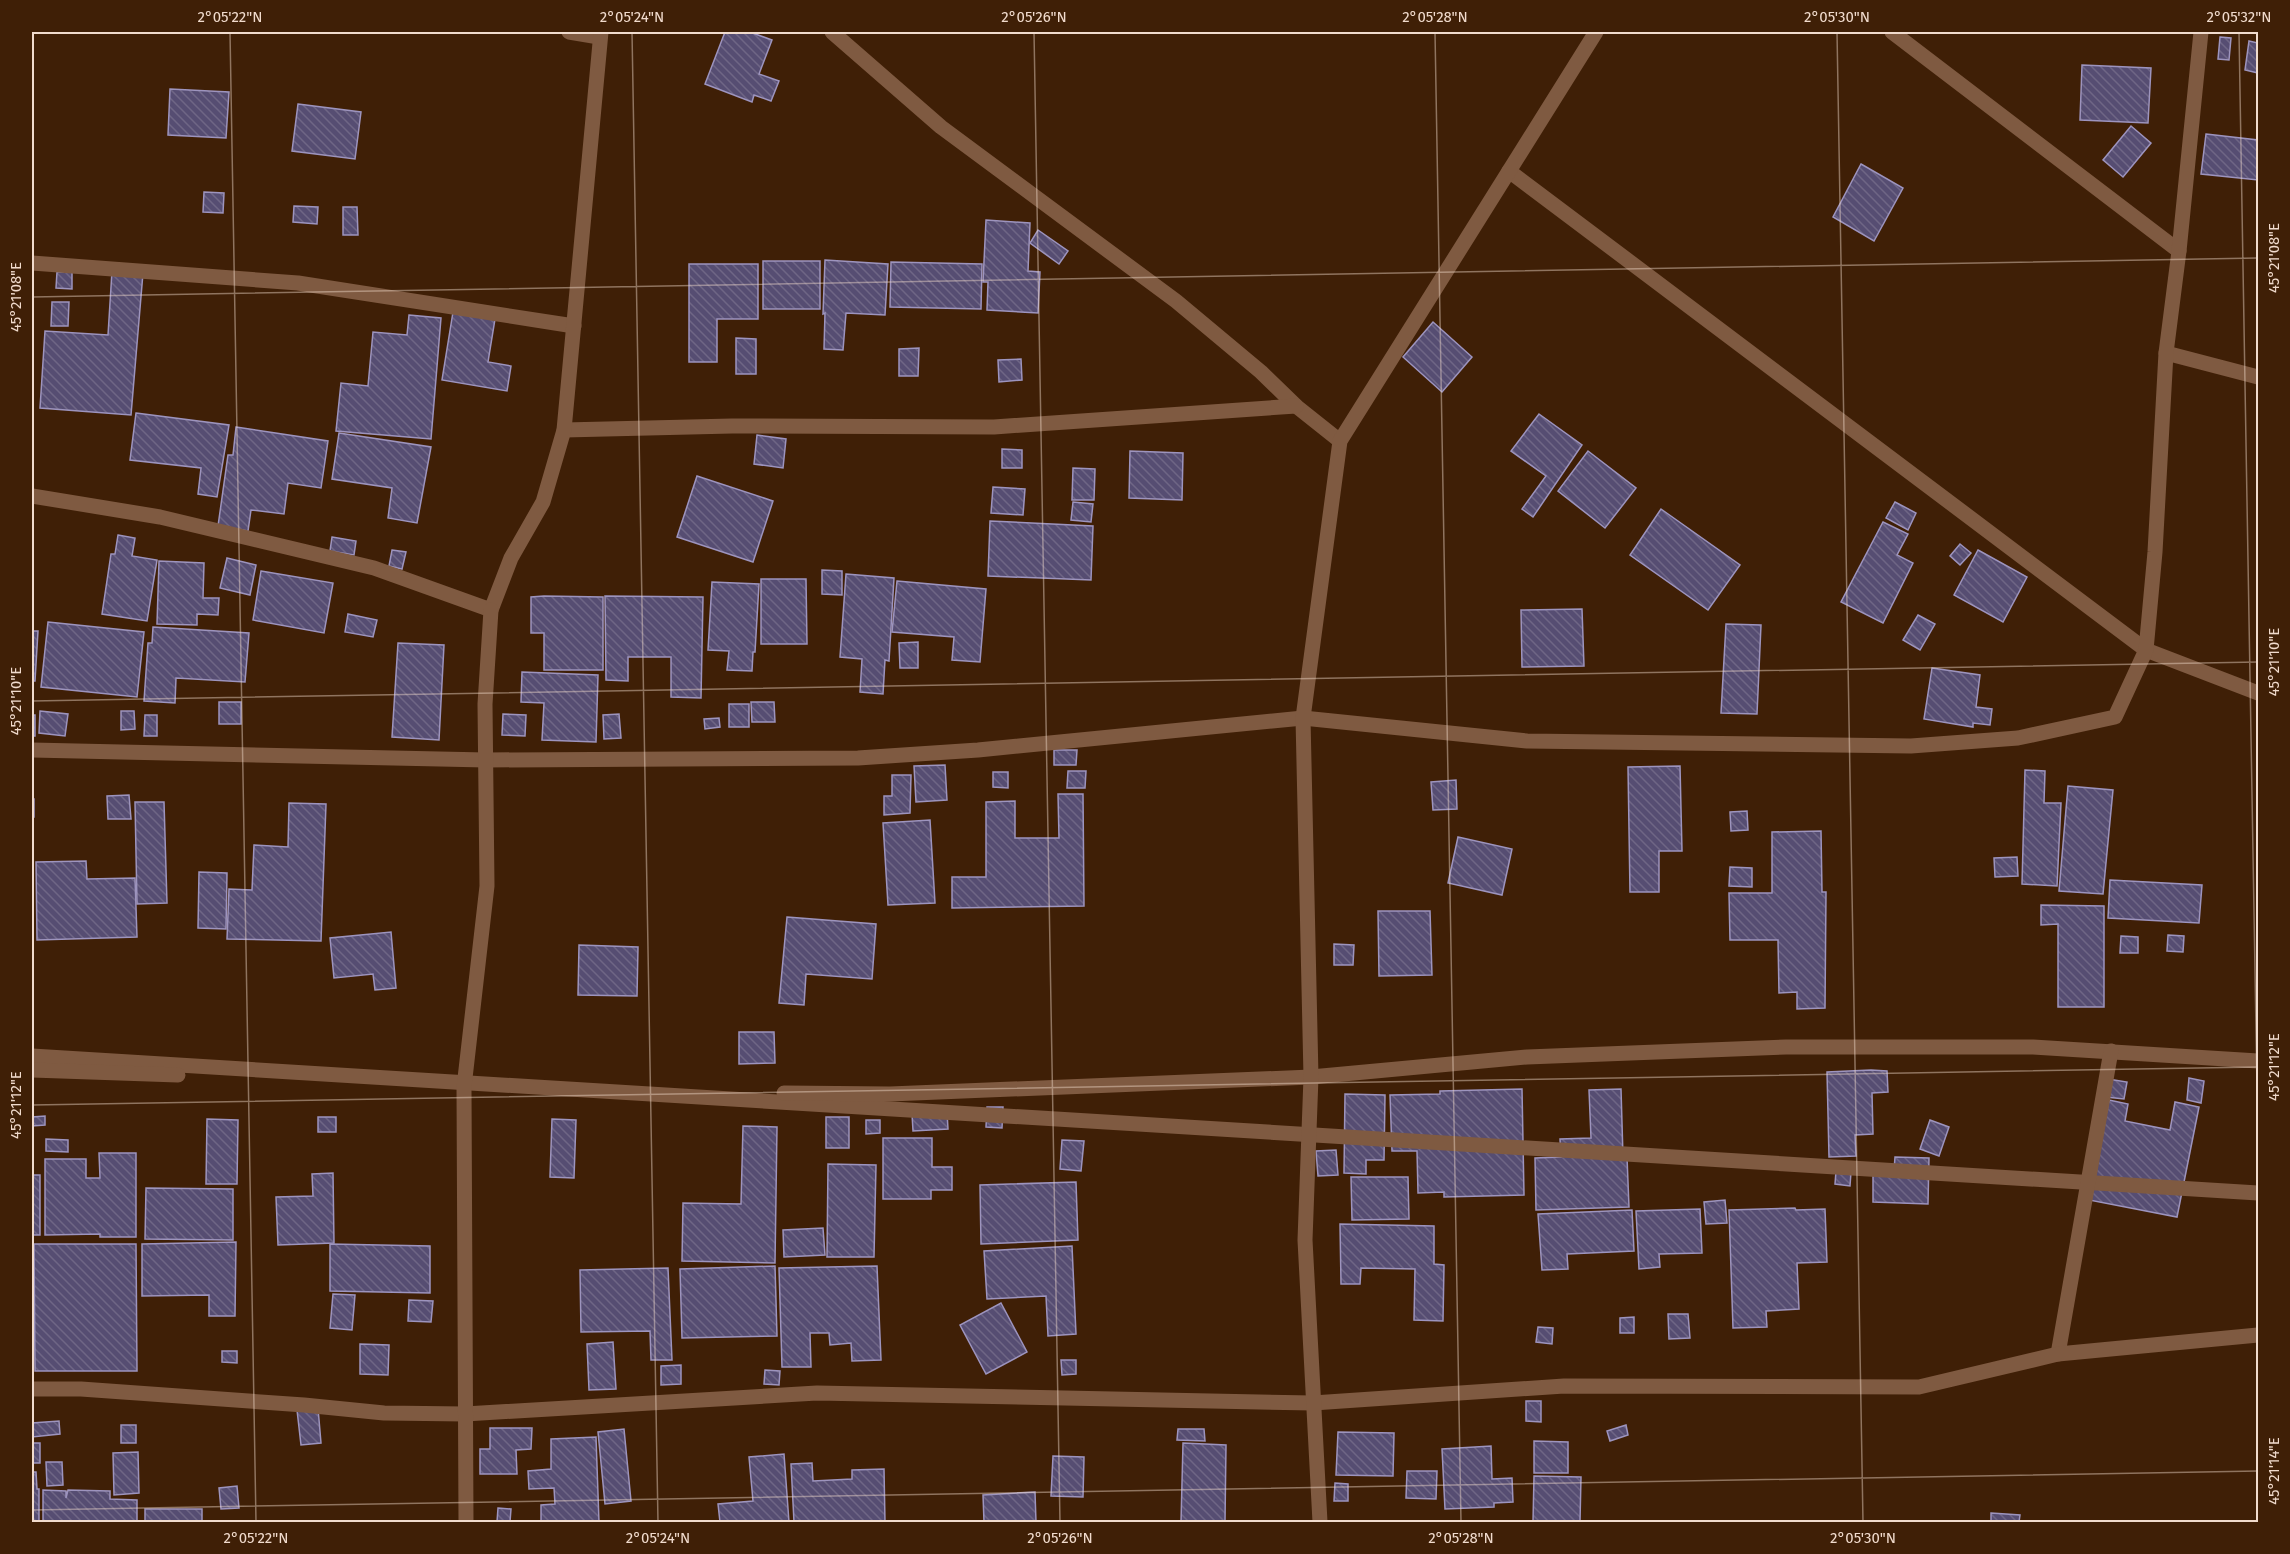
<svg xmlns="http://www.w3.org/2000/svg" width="2290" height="1554" font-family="'Fira Sans',sans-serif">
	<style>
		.building { fill: url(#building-back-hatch); stroke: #9d94be; stroke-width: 1.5 }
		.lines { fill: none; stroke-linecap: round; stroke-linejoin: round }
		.minor { stroke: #7f5a41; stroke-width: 15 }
		.ticks { fill: none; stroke: #f1dbcd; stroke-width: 1.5; stroke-opacity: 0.45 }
		.neatline { fill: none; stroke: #f1dbcd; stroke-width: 2 }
		.ticks-label { font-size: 15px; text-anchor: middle; fill: #f1dbcd }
	</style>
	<defs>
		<pattern id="building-back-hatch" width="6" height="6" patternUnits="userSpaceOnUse" patternTransform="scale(1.5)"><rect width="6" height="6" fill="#564d72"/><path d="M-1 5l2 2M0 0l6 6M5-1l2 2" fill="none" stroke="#6f6685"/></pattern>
	</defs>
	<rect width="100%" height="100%" fill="#3f1f06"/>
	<g class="building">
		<path d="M725,32H750L772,40L759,74L779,81L771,101L754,95L752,102L705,84Z"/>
		<path d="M2220,37L2231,38L2229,60L2218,59Z"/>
		<path d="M2249,41L2258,43V73L2245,70Z"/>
		<path d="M2082,65L2151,68L2148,123L2080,120Z"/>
		<path d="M170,89L229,92L226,138L168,135Z"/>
		<path d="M298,104L361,112L355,159L292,151Z"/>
		<path d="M2131,126L2151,143L2123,177L2103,160Z"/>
		<path d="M2206,134L2258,140V180L2201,174Z"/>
		<path d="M1861,164L1903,188L1874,241L1833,217Z"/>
		<path d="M204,192L224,193L223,213L203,212Z"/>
		<path d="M294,206L318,207L317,224L293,222Z"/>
		<path d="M343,207H357L358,235H343Z"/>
		<path d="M986,220L1030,223L1028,271L1040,272L1038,313L987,310L988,282H983Z"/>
		<path d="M1038,230L1068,251L1059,264L1030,243Z"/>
		<path d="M825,260L888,264L885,315L846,313L843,350L824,349L825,313L823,314Z"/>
		<rect x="763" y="261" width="57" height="48"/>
		<path d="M891,262L982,264L981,309L890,307Z"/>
		<path d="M689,264H758V319H717V362H689Z"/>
		<path d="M112,271L143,273L131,415L40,408L45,331L108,335Z"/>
		<path d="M57,272H72V289L56,288Z"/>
		<path d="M52,302H69L68,326H51Z"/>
		<path d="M453,312L495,319L488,362L511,366L507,391L442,380Z"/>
		<path d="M409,315L441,318L431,439L336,431L341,383L368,386L373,332L407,335Z"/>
		<path d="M1433,322L1472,357L1442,392L1403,357Z"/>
		<path d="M736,338L756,339V374H736Z"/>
		<path d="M919,348L918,376H899V349Z"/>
		<path d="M1021,359L1022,380L999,382L998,360Z"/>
		<path d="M136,413L229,425L217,497L198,494L201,468L130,460Z"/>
		<path d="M1539,414L1582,445L1533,517L1522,509L1546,476L1511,451Z"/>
		<path d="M236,427L328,441L321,488L288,483L284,514L251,510L248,531L218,526L228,455H233Z"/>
		<path d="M339,433L431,447L417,523L388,518L392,488L332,479Z"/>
		<path d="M757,435L786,439L783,468L754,464Z"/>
		<path d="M1002,449L1022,450V468H1002Z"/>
		<path d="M1130,451L1183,453L1182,500L1129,498Z"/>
		<path d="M1588,451L1636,488L1605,528L1558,491Z"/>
		<path d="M1073,468L1095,469L1094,500H1072Z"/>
		<path d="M697,476L773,501L753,562L677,537Z"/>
		<path d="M993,487L1025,489L1023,515L991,513Z"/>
		<path d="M1073,502L1093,504L1091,522L1071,520Z"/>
		<path d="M1895,502L1916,513L1908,530L1886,518Z"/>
		<path d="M1661,509L1740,565L1708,610L1630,555Z"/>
		<path d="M990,521L1093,526L1091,580L988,576Z"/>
		<path d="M1883,522L1908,534L1897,555L1913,563L1883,623L1841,602Z"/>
		<path d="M118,535L135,538L132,556L157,560L147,621L102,614L111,554H115Z"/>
		<path d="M332,537L356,541L354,555L330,551Z"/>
		<path d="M1960,544L1971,553L1960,565L1950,556Z"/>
		<path d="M392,550L406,552L402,569L389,566Z"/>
		<path d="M1978,550L2027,577L2003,622L1954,595Z"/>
		<path d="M227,558L256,565L250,595L220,588Z"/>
		<path d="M159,561L204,563L203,598H219L218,615L197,614V625L157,624Z"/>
		<path d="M822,570L842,571V595L822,594Z"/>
		<path d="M261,571L333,583L324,633L253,620Z"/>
		<path d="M846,574L894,578L889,661L885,660L883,694L860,692L862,659L840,657Z"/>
		<path d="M761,579H806L807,644H761Z"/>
		<path d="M897,581L986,589L980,662L952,660L954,637L892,632Z"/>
		<path d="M712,582L759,584L755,652H753L752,671L727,670L729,651L708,650Z"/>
		<path d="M544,596L603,597V670H544V633H531V597Z"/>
		<path d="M605,596L703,597L701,698L671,697V657H628V681L606,680Z"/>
		<path d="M1582,609L1584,666L1522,667L1521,610Z"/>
		<path d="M348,614L377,620L373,637L345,632Z"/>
		<path d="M1918,615L1935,624L1920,650L1903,640Z"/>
		<path d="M48,622L144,632L137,697L41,687Z"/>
		<path d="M1726,624L1761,625L1757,714L1721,713Z"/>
		<path d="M153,627L249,633L245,682L176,678L175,703L144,701L148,643H152Z"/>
		<path d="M32,631H38L35,681H32Z"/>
		<path d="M918,642V668H900L899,643Z"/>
		<path d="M398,643L444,645L439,740L392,737Z"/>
		<path d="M1932,668L1980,675L1976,707L1992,709L1990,725L1973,723V727L1924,719Z"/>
		<path d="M522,672L598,675L596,742L542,740L544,703L521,702Z"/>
		<rect x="219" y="702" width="22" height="22"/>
		<path d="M751,702H774L775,722H752Z"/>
		<rect x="729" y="704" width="20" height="23"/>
		<path d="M40,711L68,714L65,736L39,733Z"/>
		<path d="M121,711H134L135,729L121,730Z"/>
		<path d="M503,714L526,715L525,736L502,735Z"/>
		<path d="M619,714L621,738L604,739L603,715Z"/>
		<rect x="32" y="715" width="3" height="21"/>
		<path d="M145,715H157V736H144Z"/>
		<path d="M719,718L720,727L705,729L704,719Z"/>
		<path d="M1054,750H1077L1076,765H1054Z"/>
		<path d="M945,765L947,800L916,802L914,766Z"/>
		<path d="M1680,766L1682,851H1659V892H1630L1628,767Z"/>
		<path d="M2025,770L2045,771L2044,803H2061L2057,886L2022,884Z"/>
		<path d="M1068,771H1086L1085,788H1067Z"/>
		<path d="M993,772H1008V788L993,787Z"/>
		<path d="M892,775H911L910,813L884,815V796H892Z"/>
		<path d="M1456,780L1457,809L1433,810L1431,782Z"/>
		<path d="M2068,786L2113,790L2103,894L2059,891Z"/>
		<path d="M1058,794H1083L1084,906L952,908V877H986V802L1015,801V838H1059Z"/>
		<path d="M129,795L131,819H108L107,796Z"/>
		<rect x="32" y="799" width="2" height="18"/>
		<path d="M135,802H164L167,903L137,904Z"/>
		<path d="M289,803L326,804L321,941L227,939L229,889L252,890L254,845L288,847Z"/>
		<path d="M1747,811L1748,830L1731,831L1730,812Z"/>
		<path d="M930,820L935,903L888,905L883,823Z"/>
		<path d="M1821,831L1822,892H1826L1825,1008L1797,1009V992L1779,993L1778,940H1730L1729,893H1772V832Z"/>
		<path d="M1458,837L1512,849L1502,895L1448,883Z"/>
		<path d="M2017,857L2018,876L1995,877L1994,858Z"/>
		<path d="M86,861L87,879L135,878L137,937L37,940L36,862Z"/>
		<path d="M1730,867L1752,868V887L1729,886Z"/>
		<path d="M199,872L227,873L226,929L198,928Z"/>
		<path d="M2110,880L2202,885L2199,923L2108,918Z"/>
		<path d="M2041,905L2104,906V1007H2058V924L2041,925Z"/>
		<path d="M1378,911H1430L1432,975L1379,976Z"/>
		<path d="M787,917L876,924L872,979L806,974L804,1005L779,1003Z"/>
		<path d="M391,932L396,988L375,990L373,974L334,978L330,938Z"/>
		<path d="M2168,935L2184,936L2183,952L2167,951Z"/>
		<path d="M2121,936L2138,937V953H2120Z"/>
		<path d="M1334,944L1354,945L1353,965H1334Z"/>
		<path d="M579,945L638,947L637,996L578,995Z"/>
		<path d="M739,1032H774L775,1063L739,1064Z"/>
		<path d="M1871,1070L1887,1071L1888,1092L1872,1093L1873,1134L1855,1135L1856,1156L1829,1157L1827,1072Z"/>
		<path d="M2189,1078L2204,1081L2201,1103L2187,1100Z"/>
		<path d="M2108,1079L2127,1082L2124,1099L2106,1097Z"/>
		<path d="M1522,1089L1524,1195L1444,1197V1192L1418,1193L1417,1151H1392L1390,1095L1440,1094V1091Z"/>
		<path d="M1621,1089L1623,1157H1627L1629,1207L1536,1210L1535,1158L1561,1157L1560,1139L1591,1138L1589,1090Z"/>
		<path d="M1345,1094L1385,1095L1384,1160H1366V1174L1344,1173Z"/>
		<path d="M2109,1100L2128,1104L2125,1121L2170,1130L2175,1102L2199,1107L2177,1217L2089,1200Z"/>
		<path d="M987,1107H1003L1002,1128L986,1127Z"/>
		<path d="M947,1112L948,1129L913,1131L912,1114Z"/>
		<path d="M45,1116V1125L32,1126V1117Z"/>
		<rect x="318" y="1117" width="18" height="15"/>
		<rect x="826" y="1117" width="23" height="31"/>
		<path d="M207,1119L238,1120L237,1184H206Z"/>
		<path d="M552,1119L576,1120L574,1178L550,1177Z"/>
		<path d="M866,1120H880V1133L866,1134Z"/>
		<path d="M1930,1120L1949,1127L1939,1156L1920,1149Z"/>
		<path d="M743,1126L777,1127L775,1263L682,1261L683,1203L741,1204Z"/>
		<path d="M883,1138H932V1167H952V1190H931V1199H883Z"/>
		<path d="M46,1139L68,1140V1152L46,1151Z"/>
		<path d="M1062,1140L1084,1141L1081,1171L1060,1169Z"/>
		<path d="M1336,1150L1338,1175L1318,1176L1316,1151Z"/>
		<path d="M99,1153H136V1237H100V1234L45,1235V1159H86V1178H100Z"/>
		<path d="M1895,1157L1929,1158L1928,1204L1873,1202V1171H1894Z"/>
		<path d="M828,1164L876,1165L874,1257H827Z"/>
		<path d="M1836,1171L1851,1172L1850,1186L1835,1184Z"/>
		<path d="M333,1173L334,1243L278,1245L276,1197L313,1196L312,1174Z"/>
		<rect x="32" y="1175" width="8" height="60"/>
		<path d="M1351,1177H1408L1409,1219L1352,1220Z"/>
		<path d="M1076,1182L1078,1240L981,1244L980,1185Z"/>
		<path d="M146,1188L233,1189V1240L145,1239Z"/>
		<path d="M1725,1200L1727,1223L1706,1224L1704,1202Z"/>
		<path d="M1795,1208L1796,1210L1825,1209L1827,1262L1797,1263L1799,1309L1766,1311L1767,1327L1733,1328L1729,1210Z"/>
		<path d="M1700,1209L1702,1253L1659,1254L1660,1267L1639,1269L1636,1211Z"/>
		<path d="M1632,1210L1634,1251L1567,1254L1568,1269L1542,1270L1538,1214Z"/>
		<path d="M1340,1224L1434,1226V1264L1444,1265L1443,1321L1414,1320L1415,1269L1361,1268L1360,1284H1341Z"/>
		<path d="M823,1228L825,1255L784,1257L783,1230Z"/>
		<path d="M236,1242L235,1316H209V1295L142,1296V1244Z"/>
		<path d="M34,1244H136L137,1371H35Z"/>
		<path d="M330,1244L430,1246V1293L330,1291Z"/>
		<path d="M1072,1246L1076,1334L1048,1336L1046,1296L987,1299L984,1251Z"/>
		<path d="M775,1266L777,1336L682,1338L680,1269Z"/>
		<path d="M877,1266L881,1360L852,1361L851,1343L830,1345L829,1333H810L811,1367H782L779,1268Z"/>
		<path d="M668,1268L672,1360H651L650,1331L581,1332L580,1270Z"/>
		<path d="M333,1294L355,1295L352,1330L330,1328Z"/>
		<path d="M409,1300L433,1301L431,1322L408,1321Z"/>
		<path d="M1001,1303L1027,1352L986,1374L960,1325Z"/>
		<path d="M1668,1314H1688L1690,1338L1669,1339Z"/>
		<path d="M1634,1317V1333H1620V1318Z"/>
		<path d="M1538,1327L1553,1328L1552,1344L1536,1342Z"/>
		<path d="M613,1342L616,1389L589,1390L587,1344Z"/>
		<path d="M360,1344L389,1345L388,1375L360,1374Z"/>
		<path d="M222,1351H237V1363L222,1362Z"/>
		<path d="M1061,1360H1076V1374L1062,1375Z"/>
		<path d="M681,1365V1384L661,1385V1366Z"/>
		<path d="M765,1370L780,1371L779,1385L764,1384Z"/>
		<path d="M1526,1401H1541V1422L1526,1421Z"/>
		<path d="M318,1408L321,1443L301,1445L297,1410Z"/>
		<path d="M59,1421L60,1434L32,1437V1423Z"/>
		<rect x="121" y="1425" width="15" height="18"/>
		<path d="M1626,1425L1628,1435L1610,1441L1607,1431Z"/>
		<path d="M490,1428H532L531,1449L516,1450L517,1474H480V1449H490Z"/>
		<path d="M624,1429L631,1501L605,1504L598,1432Z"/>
		<path d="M1178,1429H1204L1205,1441L1177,1440Z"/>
		<path d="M1338,1432L1394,1433L1393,1476L1336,1475Z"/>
		<path d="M596,1437L599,1522H541V1505L555,1504L554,1488L529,1489L528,1471L551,1469V1439Z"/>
		<path d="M1534,1441L1568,1442V1473H1534Z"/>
		<rect x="32" y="1443" width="8" height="20"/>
		<path d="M1183,1443L1226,1445L1225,1522H1181Z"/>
		<path d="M1491,1446L1492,1479L1512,1478L1513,1502L1494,1503V1507L1445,1509L1442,1449Z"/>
		<path d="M138,1452L139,1493L114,1495L113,1453Z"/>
		<path d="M784,1454L789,1522H720L718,1504L753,1501L749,1457Z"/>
		<path d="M1053,1456L1084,1457L1083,1497L1051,1496Z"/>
		<path d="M46,1462H62L63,1485L47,1486Z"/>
		<path d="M812,1463L813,1481L852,1479V1470L884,1469L885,1522H794L791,1464Z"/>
		<path d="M1407,1471H1437L1436,1499L1406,1498Z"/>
		<path d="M32,1472H36L37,1489H39V1522H32Z"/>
		<path d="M1534,1476L1581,1477L1580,1522H1533Z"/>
		<path d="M1335,1483L1348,1484V1501H1334Z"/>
		<path d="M237,1486L239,1508L221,1509L219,1488Z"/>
		<path d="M43,1490L66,1491V1498L68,1490L110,1491V1499L137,1500V1522H43Z"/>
		<path d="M1035,1492L1036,1522H984L983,1495Z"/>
		<path d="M498,1508L511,1509L510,1522H497Z"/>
		<rect x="145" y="1509" width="57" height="13"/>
		<path d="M1991,1513L2020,1515L2019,1522H1991Z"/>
	</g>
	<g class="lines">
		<g class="minor">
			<path d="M569,32L599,37"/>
			<path d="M832,32L941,127L1176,301L1261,372L1296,406L1340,441"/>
			<path d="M1892,32L2179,251"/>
			<path d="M1509,171L2146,650L2258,693"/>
			<path d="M32,263L298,283L574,326"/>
			<path d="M2166,353L2258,377"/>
			<path d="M564,430L732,426L994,427L1296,406"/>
			<path d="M32,496L160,517L374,568L491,610L511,558L543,502L564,430L601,32"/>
			<path d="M32,750L486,760L858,758L978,750L1303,718L1527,741L1911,746L2018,738L2115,717L2146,650L2155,552L2166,353L2179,251L2201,32"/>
			<path d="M32,1056L2258,1193"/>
			<path d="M32,1070L178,1075"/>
			<path d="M784,1093L890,1094L1311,1077L1527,1057L1786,1047H2033L2258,1061"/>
			<path d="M2058,1354L2111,1051"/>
			<path d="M32,1389H81L304,1405L384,1413L465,1414L817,1393L1313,1403L1564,1386L1919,1387L2058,1354L2258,1335"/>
			<path d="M466,1522L464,1087L487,886L485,704L491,610"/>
			<path d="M1320,1522L1305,1240L1311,1077L1303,718L1340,441L1596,32"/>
		</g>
	</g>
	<path class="ticks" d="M230,32L256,1522M632,32L658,1522M1034,32L1060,1522M1435,32L1461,1522M1837,32L1863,1522M2239,32L2258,1147M32,297L2258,258M32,701L2258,662M32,1105L2258,1067M32,1510L2258,1471"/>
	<rect width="2290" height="1554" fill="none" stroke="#3f1f06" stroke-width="66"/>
	<rect x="33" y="33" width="2224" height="1488" class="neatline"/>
	<g class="ticks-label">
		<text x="230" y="22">2°05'22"N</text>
		<text x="632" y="22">2°05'24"N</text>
		<text x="1034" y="22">2°05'26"N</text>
		<text x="1435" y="22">2°05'28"N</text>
		<text x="1837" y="22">2°05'30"N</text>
		<text x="2239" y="22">2°05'32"N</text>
		<text transform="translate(2274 258) rotate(-90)" y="5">45°21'08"E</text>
		<text transform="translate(16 297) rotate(-90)" y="5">45°21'08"E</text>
		<text transform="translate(2274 662) rotate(-90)" y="5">45°21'10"E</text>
		<text transform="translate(16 701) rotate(-90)" y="5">45°21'10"E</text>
		<text transform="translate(2274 1067) rotate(-90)" y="5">45°21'12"E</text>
		<text transform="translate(16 1105) rotate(-90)" y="5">45°21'12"E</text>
		<text transform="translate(2274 1471) rotate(-90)" y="5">45°21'14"E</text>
		<text x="256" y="1543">2°05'22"N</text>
		<text x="658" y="1543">2°05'24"N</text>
		<text x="1060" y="1543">2°05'26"N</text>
		<text x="1461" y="1543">2°05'28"N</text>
		<text x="1863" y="1543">2°05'30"N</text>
	</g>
</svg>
